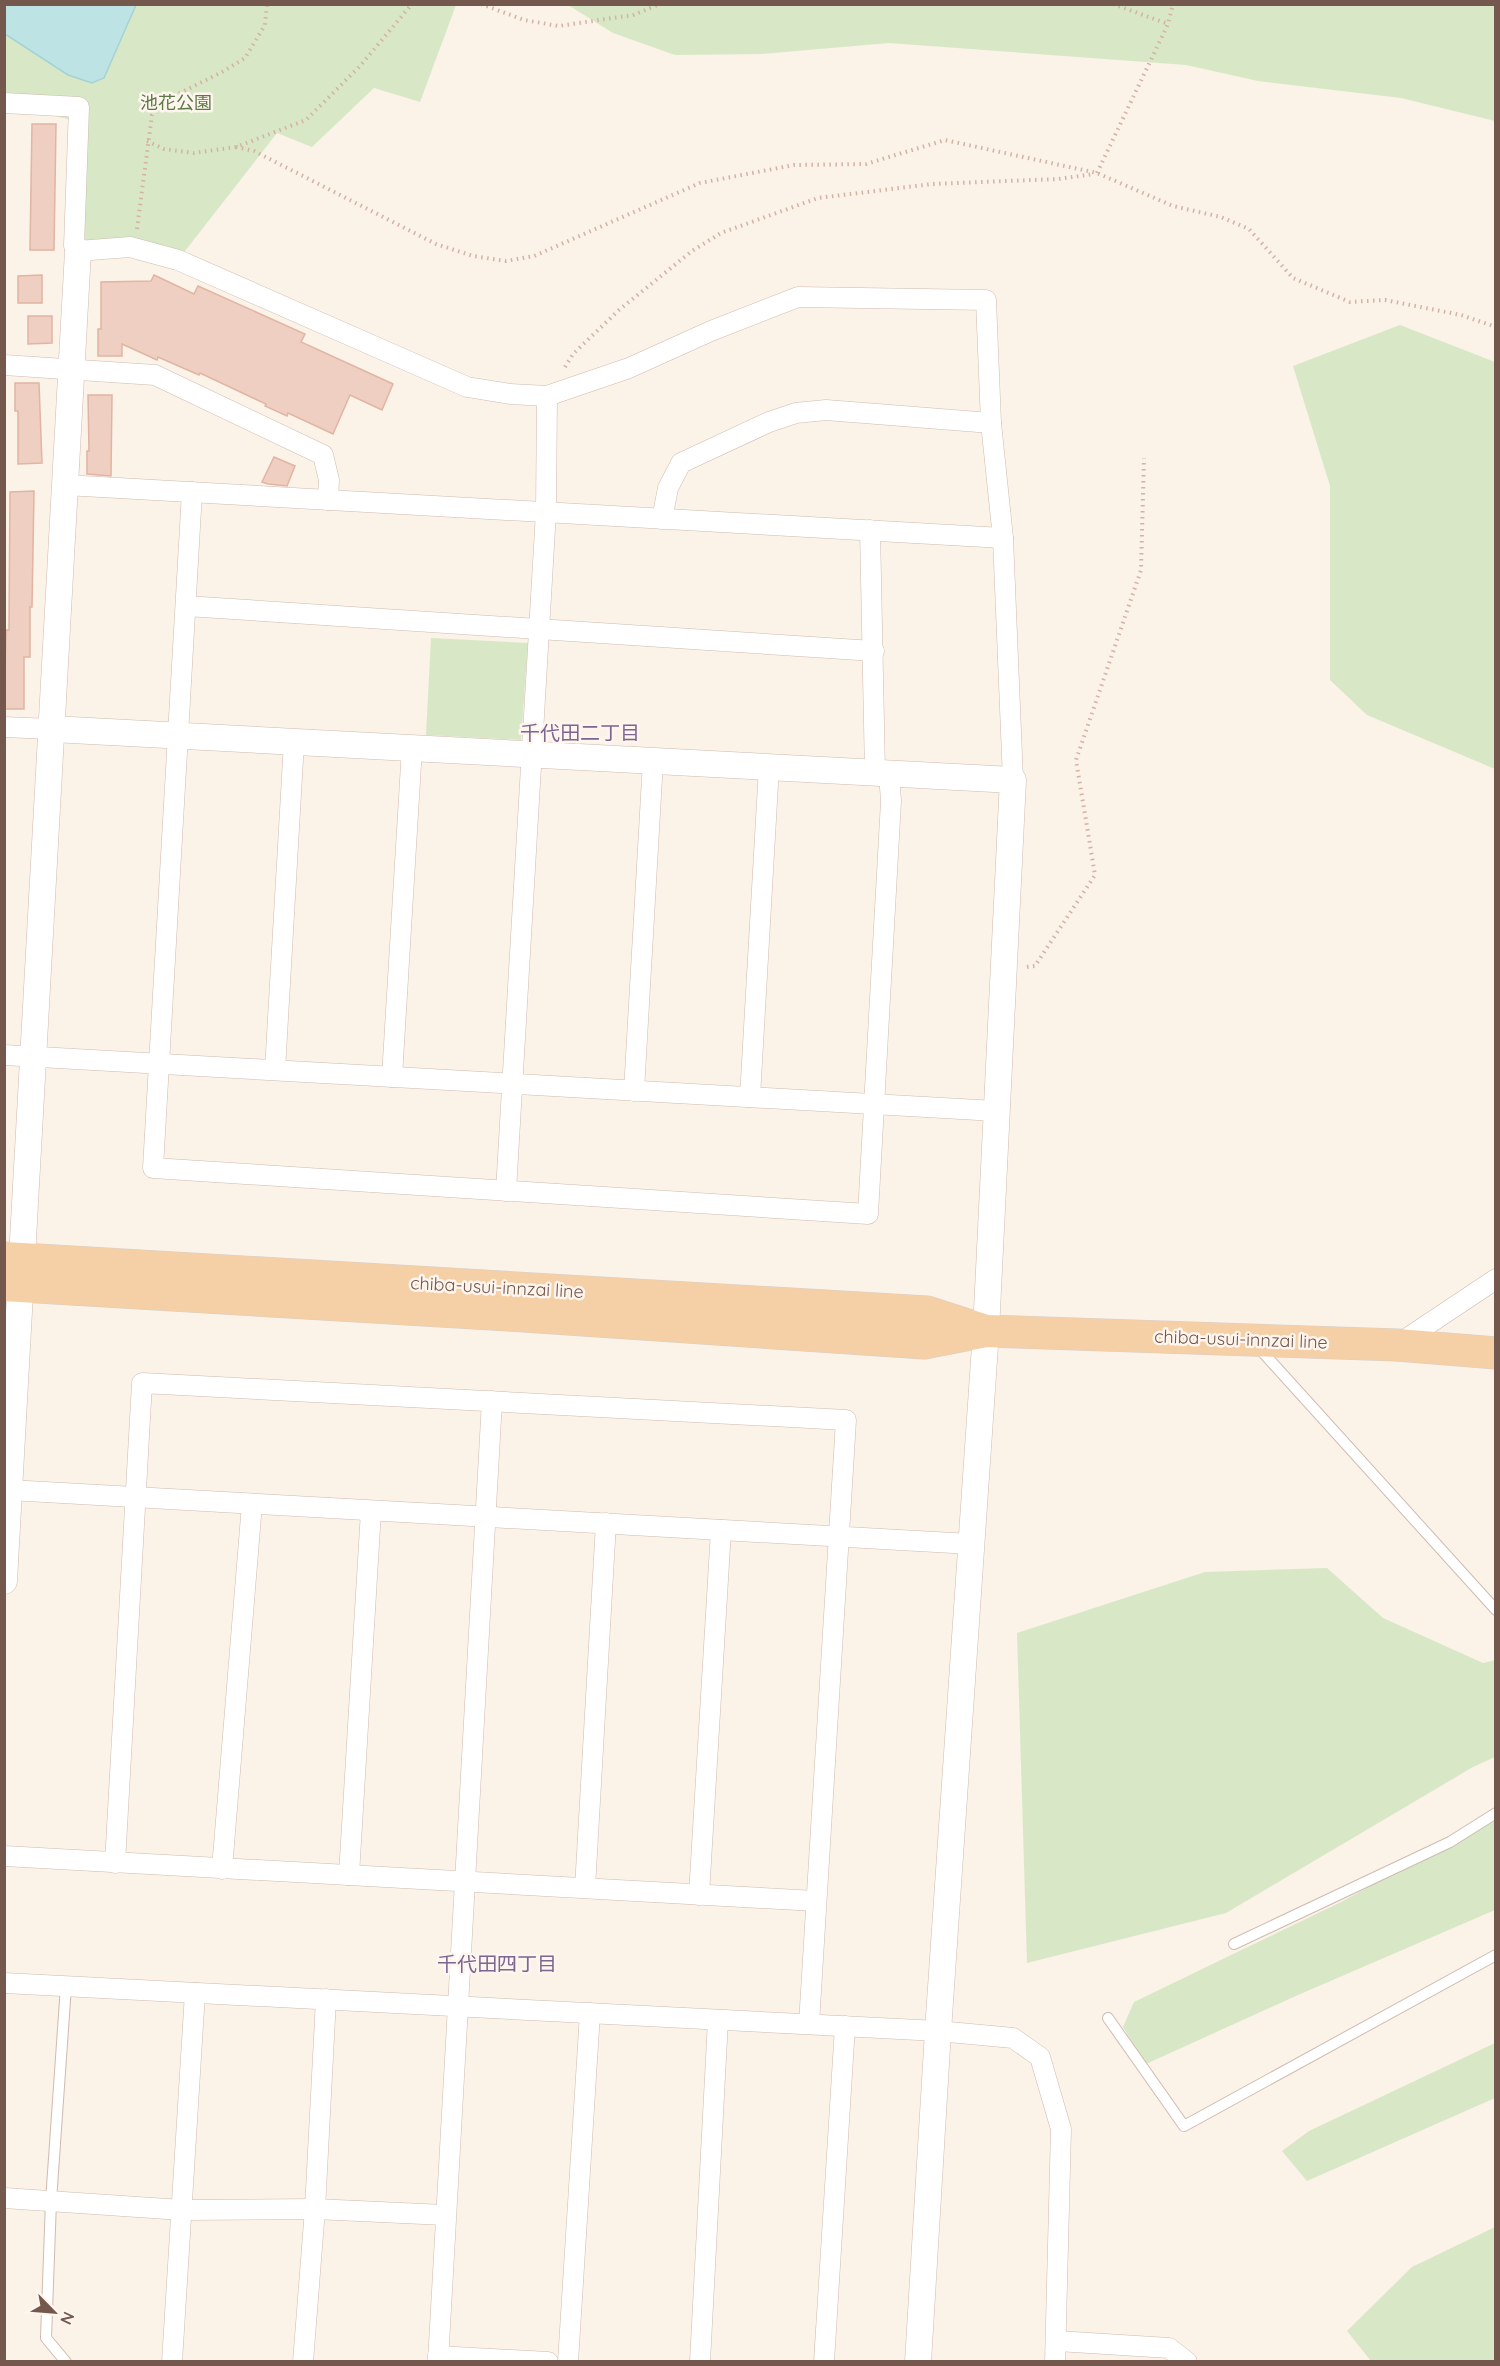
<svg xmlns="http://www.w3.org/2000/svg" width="1500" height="2366" font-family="Quicksand,'Noto Sans JP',sans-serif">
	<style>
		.green { fill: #d8e8c7 }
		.water { fill: #bde3e4; stroke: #a4d3d5; stroke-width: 1.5 }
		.building { fill: #efcfc1; stroke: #e1b4a3; stroke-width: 1.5 }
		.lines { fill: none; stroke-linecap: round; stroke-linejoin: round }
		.service-casing { stroke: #cfbbb1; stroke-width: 12 }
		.minor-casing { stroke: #cfbbb1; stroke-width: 21 }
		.tertiary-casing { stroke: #cfbbb1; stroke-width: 27 }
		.primary-casing { stroke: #d8d0cd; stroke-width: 33 }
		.path { stroke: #d4b2a4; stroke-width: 4; stroke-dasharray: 1.5 4.5; stroke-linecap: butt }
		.service { stroke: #fff; stroke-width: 10 }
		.minor { stroke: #fff; stroke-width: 20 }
		.tertiary { stroke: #fff; stroke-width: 26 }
		.primary { stroke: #f5cfa5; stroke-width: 32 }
		.labels { text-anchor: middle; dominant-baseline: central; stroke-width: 5; stroke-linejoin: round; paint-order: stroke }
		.park-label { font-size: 18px; fill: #5b7946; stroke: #fef6ee }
		.street-label { font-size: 18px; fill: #74574d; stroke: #fef6ee }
		.neighbourhood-label { font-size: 20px; fill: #7d6690; stroke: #fef6ee }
	</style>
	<rect width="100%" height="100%" fill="#fbf2e8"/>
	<g class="green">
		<path d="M5,5H456L420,102L374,88L312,147L277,133L178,260L74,246L79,122L5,103Z"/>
		<path d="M568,5H1495V121L1401,98L1258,81L1186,65L889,43L762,54L675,55L613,33Z"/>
		<path d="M1400,325L1495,362V769L1367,715L1330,680V486L1293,366Z"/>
		<path d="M431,638L528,643L521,740L426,735Z"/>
		<path d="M1327,1568L1383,1618L1483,1663L1495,1660V1757L1473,1767L1226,1913L1027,1963L1017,1633L1205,1572Z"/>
		<path d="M1495,1817V1910L1298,1995L1146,2064L1123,2027L1134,2002L1343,1901Z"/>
		<path d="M1495,2043V2098L1307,2181L1282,2151L1309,2131Z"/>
		<path d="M1495,2227V2361H1371L1347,2331L1412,2267Z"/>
	</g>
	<path class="water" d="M4,5L5,4L136,5L104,78L92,83L68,75L5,34Z"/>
	<g class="building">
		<path d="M32,124H56L54,250H30Z"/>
		<path d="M42,275V303H18V276Z"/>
		<path d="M154,275L194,294L198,286L305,334L301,342L393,384L382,410L350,395L333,434L288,413L287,416L265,406L266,404L200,373L199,375L158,357L157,360L122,344V356H98V329H101V282L151,281Z"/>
		<path d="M28,316H52V343L28,344Z"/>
		<path d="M15,383H39L42,463L18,464V411H15Z"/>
		<path d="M88,395H112L111,476L87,474V451H89Z"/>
		<path d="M274,457L295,466L287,486L268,484L262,482Z"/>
		<path d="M34,491L32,607H30V657H24V709H4L6,630H9L10,492Z"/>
	</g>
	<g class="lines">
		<defs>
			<g id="service">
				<path d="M1258,1347L1496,1610"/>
				<path d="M1234,1944L1450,1842L1496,1813"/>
				<path d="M1108,2018L1184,2126L1496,1955"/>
				<path d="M66,2362L46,2338L51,2201L66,1986"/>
			</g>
			<g id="minor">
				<path d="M4,103L79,107L74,246L78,251L130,247L178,260L467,387L510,394L547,396L629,368L711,331L798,297L986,300L991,423L1003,538L1013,780"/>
				<path d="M4,365L155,375L323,455L329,480L328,500"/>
				<path d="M65,485L1003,538"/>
				<path d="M192,492L153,1168L868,1214L891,801L889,773"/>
				<path d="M662,519L668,488L681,463L769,422L796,413L826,410L991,423"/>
				<path d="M870,530L875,772"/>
				<path d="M186,606L874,651"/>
				<path d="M4,727L52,729"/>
				<path d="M4,1055L996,1111"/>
				<path d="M275,1070L294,742"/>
				<path d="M392,1077L412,748"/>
				<path d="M634,1091L653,761"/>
				<path d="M750,1097L769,767"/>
				<path d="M506,1191L546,512L547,396"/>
				<path d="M1397,1345L1496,1279"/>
				<path d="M9,1490L971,1544"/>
				<path d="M4,1856L816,1901"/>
				<path d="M115,1863L142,1383L846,1420L809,2024"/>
				<path d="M222,1869L252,1504"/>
				<path d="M349,1875L371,1511"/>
				<path d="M585,1888L606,1523"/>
				<path d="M699,1895L721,1530"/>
				<path d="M4,1983L938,2031L1013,2038L1040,2057L1061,2129L1055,2362"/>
				<path d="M4,2198L182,2210L315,2209L445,2215"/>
				<path d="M1057,2341L1169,2348L1187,2362"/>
				<path d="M438,2356L548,2362"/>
				<path d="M172,2362L195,1993"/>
				<path d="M303,2362L315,2209L326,1999"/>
				<path d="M438,2362L492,1401"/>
				<path d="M568,2362L590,2013"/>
				<path d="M700,2362L718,2020"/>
				<path d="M824,2362L845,2026"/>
			</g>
			<g id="tertiary">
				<path d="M52,729L1013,780L986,1331L938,2031L918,2362"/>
				<path d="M4,1581L78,251"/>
			</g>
			<g id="primary">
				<path d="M4,1258L927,1312L983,1330"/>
				<path d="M4,1285L508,1315L924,1343L986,1331L1397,1345L1496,1353"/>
			</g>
		</defs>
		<use href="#service" class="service-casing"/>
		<use href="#minor" class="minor-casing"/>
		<use href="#tertiary" class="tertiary-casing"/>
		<use href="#primary" class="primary-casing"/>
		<g class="path">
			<path d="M481,4L524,20L559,26L633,15L660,4"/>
			<path d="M1113,4L1168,24"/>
			<path d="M147,141L164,149L194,153L236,147L306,120L360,66L412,4"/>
			<path d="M236,147L254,151L436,244L473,256L506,261L534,256L700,183L794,165L866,164L945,140L1097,173L1173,206L1221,217L1249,229L1293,278L1350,302L1385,300L1461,315L1496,327"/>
			<path d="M1097,173L1168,24L1173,4"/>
			<path d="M137,229L152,115L166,100L222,72L245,58L265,25L267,4"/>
			<path d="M565,367L573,354L619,310L692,251L721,233L818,198L932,184L1058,179L1094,174"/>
			<path d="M1027,967L1035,966L1095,875L1076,760L1141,570L1144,458"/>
		</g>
		<use href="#service" class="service"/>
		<use href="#minor" class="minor"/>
		<use href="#tertiary" class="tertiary"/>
		<use href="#primary" class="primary"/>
	</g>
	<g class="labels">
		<g class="park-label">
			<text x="176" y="102">池花公園</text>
		</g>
		<g class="street-label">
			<text transform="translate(497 1287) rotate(3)">chiba-usui-innzai line</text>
			<text transform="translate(1241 1339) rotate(2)">chiba-usui-innzai line</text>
		</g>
		<g class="neighbourhood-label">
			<text x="580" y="732">千代田二丁目</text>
			<text x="497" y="1963">千代田四丁目</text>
		</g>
	</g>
	<rect width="1500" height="2366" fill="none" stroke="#74574d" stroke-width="12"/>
	<g transform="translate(54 2312) rotate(115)" stroke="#fef6ee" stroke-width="4.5" paint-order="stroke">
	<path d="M0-4.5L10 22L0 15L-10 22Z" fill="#74574d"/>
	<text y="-9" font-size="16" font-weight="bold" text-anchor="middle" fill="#74574d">N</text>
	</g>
</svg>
